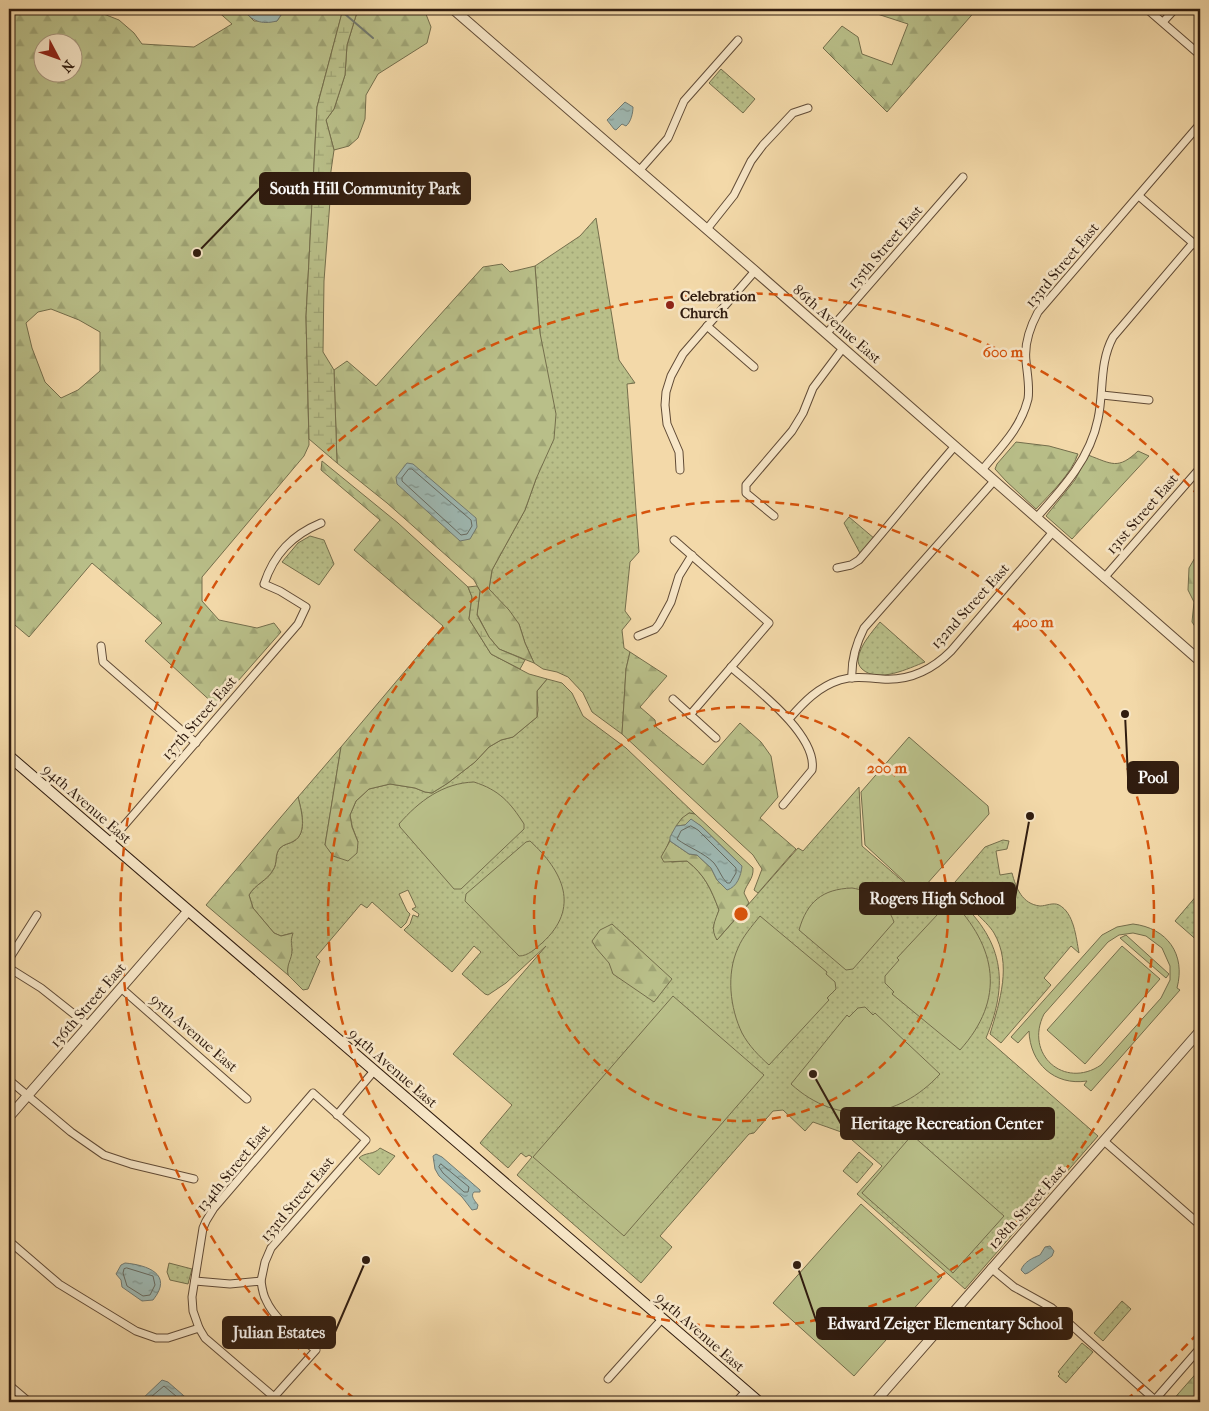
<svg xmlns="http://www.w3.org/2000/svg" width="1209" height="1411" font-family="'IM FELL French Canon',serif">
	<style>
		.grass { fill: url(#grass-dots); stroke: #746e4c }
		.forest { fill: url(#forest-firs); stroke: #746e4c; fill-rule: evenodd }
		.wetland { fill: url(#wetland-marsh); stroke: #746e4c }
		.pitch { fill: #b9bf89; stroke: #746e4c; fill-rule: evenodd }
		.water { fill: url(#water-ripples); stroke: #727a71 }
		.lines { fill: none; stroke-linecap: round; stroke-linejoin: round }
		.shore { stroke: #676a60; stroke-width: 1 }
		.stream { stroke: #727a71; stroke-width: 2 }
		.minor-casing { stroke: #614b36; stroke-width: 9 }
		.tertiary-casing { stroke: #614b36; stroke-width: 11 }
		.secondary-casing { stroke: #301c0f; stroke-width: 12 }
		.minor { stroke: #f7e6c7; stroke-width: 7 }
		.tertiary { stroke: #f7e6c7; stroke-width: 9 }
		.secondary { stroke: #f7e6c7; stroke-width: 10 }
		.ring { fill: none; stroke: #d6530c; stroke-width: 2.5; stroke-dasharray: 9 6 }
		.poi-dot { fill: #8f2418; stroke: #f7e6c7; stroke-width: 2 }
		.labels { text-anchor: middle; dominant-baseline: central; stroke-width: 5; stroke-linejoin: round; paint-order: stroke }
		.street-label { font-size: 15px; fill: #301c0f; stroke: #f7e6c7 }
		.poi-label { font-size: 15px; font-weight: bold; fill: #301c0f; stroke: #f7e6c7; text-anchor: start }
		.centre { fill: #d6530c; stroke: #f7e6c7; stroke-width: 2.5 }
		.ring-label { font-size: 15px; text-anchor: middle; font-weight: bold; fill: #d6530c; stroke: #f7e6c7; stroke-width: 5; stroke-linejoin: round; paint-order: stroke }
		.leader { fill: none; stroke: #301c0f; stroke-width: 2 }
		.callout-dot { fill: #301c0f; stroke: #f7e6c7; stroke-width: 2 }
		.callout { fill: #301c0f; stroke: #301c0f; stroke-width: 2 }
		.callout-label { font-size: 16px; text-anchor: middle; font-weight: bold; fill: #fff }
	</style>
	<defs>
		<pattern id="grass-dots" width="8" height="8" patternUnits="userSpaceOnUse" patternTransform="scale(1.25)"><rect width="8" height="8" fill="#b9bf89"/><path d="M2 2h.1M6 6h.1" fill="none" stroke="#9fa475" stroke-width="1.8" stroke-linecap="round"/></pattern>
		<pattern id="forest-firs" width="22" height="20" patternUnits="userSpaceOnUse" patternTransform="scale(1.25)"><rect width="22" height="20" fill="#b9bf89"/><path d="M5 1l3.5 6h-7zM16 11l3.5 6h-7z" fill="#9fa475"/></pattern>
		<pattern id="wetland-marsh" width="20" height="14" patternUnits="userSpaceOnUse" patternTransform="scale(1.25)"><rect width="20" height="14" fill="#b9bf89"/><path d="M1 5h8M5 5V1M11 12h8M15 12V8" fill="none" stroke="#9fa475"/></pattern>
		<pattern id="water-ripples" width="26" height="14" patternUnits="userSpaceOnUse" patternTransform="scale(1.25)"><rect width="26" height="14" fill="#9eb8b2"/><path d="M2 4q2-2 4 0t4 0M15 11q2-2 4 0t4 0" fill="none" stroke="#81958f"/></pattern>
	</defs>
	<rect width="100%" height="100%" fill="#f3d9a9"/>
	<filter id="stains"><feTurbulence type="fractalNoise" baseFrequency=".004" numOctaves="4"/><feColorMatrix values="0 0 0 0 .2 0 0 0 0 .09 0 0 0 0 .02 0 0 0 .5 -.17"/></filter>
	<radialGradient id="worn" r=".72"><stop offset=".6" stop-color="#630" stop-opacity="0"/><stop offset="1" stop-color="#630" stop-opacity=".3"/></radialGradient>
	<g class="grass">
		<path d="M721,69L755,99L743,113L709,83Z"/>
		<path d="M596,218L619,360L635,383L627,384L639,552L630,562L625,611L631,619L622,630L624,648L630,652L626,669L622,734L592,712L583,693L568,677L557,672L543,669L534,663L525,643L519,624L489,589L492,570L525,510L536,479L540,333L535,266L580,236Z"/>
		<path d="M849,517L875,539L861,555L844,523Z"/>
		<path d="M310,536L324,540L334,564L319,585L282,562L298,543Z"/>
		<path d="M880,622L925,662C909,668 878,684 862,669C859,666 858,663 858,659C860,645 872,632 880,622Z"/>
		<path d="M547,679L562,683L572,693L583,716L626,748L695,814L689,813C674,824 670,842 662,857L672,862L687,861C705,875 711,889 719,910L713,928L717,940L798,848L803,851L859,787L862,846L935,909L950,892C1000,935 1012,976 986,1038L1098,1136L965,1289L857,1194L882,1166L844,1133L813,1122L805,1131L783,1110L773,1111L754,1133L749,1134L660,1236L672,1247L641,1283L517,1175L532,1157L529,1155L526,1157L521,1153L508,1168L480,1143L512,1105L453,1054L546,946L506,983L488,995L485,994L462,974L481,952L474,946L452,972L404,930L410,924L413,915L418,917L419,914L412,909L416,907L408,890L399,894L407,911L410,914L406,923L401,928L372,902L367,908L361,904L316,957L320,961L308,989L303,990L288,975L286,968L292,950L290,942L292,933L281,936L274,933L253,908L249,895C255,884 267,881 273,870C278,863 274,855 280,848C284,844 289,844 294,841C308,833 301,809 298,797L341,747L325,845L358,842L352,826L350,815L356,801L369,789L390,784L415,788L425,792L432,793L448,783L475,762L489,747L501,740L513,737L537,717L538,710L537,691Z"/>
		<path d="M1003,840L1009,841L1007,849L996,851L1000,875L1012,873C1016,888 1022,904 1040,906C1046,906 1053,902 1059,905C1074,913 1076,937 1079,953L1071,946L1044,978L1051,985L1001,1043L990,1034C1000,1001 1012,964 994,933C987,921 960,899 949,889L985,847Z"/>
		<path d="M1198,894L1200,895V943L1175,921Z"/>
		<path d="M380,1148L395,1156L379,1175L359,1158C365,1152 374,1155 380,1148Z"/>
		<path d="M859,1152L873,1164L857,1183L843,1171Z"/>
		<path d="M169,1263L192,1269L188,1284L170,1280L167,1272Z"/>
		<path d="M1122,1301L1131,1309L1103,1341L1094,1333Z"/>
		<path d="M1082,1343L1093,1352L1066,1383L1058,1376L1060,1374L1058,1372Z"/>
	</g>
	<g class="forest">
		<path d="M9,9H91L119,20L134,33L142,44L194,47L232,24L215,9H242L254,21H277L285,9H343L317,107L306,317L309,445L304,456L202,577V601L219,620L257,628L274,623L281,632L216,706L145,641L162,623L92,563L29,637L9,620ZM42,42H72V72H42ZM51,309L79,320L100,332V371L78,390L61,398L45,382L32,348L26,323L38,312Z"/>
		<path d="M358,9H424L431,27L427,43L378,74L366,95L365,119L358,138L349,146L334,150L326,120L334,109L345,75L347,45Z"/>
		<path d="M862,9H977L887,112L823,48L842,26L858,37L862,54L892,65L908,24Z"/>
		<path d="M502,264L510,272L535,266L540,333L556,414L554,439L536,479L525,510L492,570L489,589L509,610L519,624L525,643L534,663L499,649L489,637L477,614L480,591L474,580L387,503L337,463L334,370L347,361L376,386L483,267Z"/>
		<path d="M1016,442L1049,446L1078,454C1071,474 1051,493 1036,509L1006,481L995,469L997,464Z"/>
		<path d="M1138,451L1149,456L1072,539L1046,516L1075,480L1088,455C1112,464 1118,470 1138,451Z"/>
		<path d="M322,461L398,523L468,587L472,597L469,619L491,654L529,674L547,679L537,691V717L513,737L501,740L489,747L475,762L448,783L432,793L425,792L415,788L390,784L369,789L356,801L350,815L352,827L358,842L357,853L348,861L333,856L325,845L341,747L443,626L354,550L380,520L321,470Z"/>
		<path d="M1200,549V634L1192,622L1194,602L1188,590L1189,568Z"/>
		<path d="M630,652L667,676L640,707L655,720L656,727L703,765L740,723L761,742L771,756L778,797L760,818L796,849L758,893L754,890L762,869L753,855L622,734L626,669Z"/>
		<path d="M298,797C301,809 308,833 294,841C289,844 284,844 280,848C274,855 278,863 273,870C267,881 255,884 249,895L253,908L274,933L281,936L293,933C290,943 292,942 292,950C292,960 286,964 288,975L206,905Z"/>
		<path d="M689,813L695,814L753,868C754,879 746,884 744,893L749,903L717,940C710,929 715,921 719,910C711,889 705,875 687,861L664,862L661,857L670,841L689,854L697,855L711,868L717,880L742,866L701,826L691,820L685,825L676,826L682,818Z"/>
		<path d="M612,924L672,979L654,1002L613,974L609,963L596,948L592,941L600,930Z"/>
		<path d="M1200,1369V1398L1195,1402H1171Z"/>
	</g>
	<g class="wetland">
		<path d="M343,9H358L347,45L345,75L334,109L326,120L334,150L330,178V201L324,281L323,352L334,370L337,463L309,439L306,317L317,107Z"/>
		<path d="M477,586L480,591L477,615L489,637L499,649L525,660L520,669L491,654L469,619L472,597L468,587Z"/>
	</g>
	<g class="pitch">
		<path d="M909,737L988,806L989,814L918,894L865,845L861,792Z"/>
		<path d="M474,782C499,790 510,802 524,824V829L461,889H454L400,827L399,824C419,801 443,783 474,782Z"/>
		<path d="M530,841C563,871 581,908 542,943C535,949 528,956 519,956L465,901L466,894L526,842Z"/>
		<path d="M852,888C872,891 887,903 894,922L853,969L846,970L799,930C807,902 822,889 852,888Z"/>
		<path d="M951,900C997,947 1006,999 960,1050L892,994L894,992L885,983V976L899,960L897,958Z"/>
		<path d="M760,916L827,972L826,974L835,982L836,989L827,998L829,1000L769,1065C759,1056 749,1046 742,1033C730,1008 726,974 738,948C743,936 752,926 760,916Z"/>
		<path d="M1133,924C1167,928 1186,954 1177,988L1180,990L1091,1091L1084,1085L1087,1081C1054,1086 1030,1063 1029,1031L1018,1043L1011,1037L1102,935L1117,927ZM1133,933L1146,936L1162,948L1170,966V980L1161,998L1101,1065C1064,1090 1024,1054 1044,1014L1108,942L1119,935Z"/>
		<path d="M1126,935L1169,974L1166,978L1120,938Z"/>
		<path d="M1122,946L1160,979L1085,1064L1047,1030Z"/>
		<path d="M673,996L764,1075L624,1236L533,1157Z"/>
		<path d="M865,1007L873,1015L875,1013L940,1074C898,1120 838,1127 791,1084L847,1015L849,1017L858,1008Z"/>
		<path d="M912,1135L1004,1216L953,1273L862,1193Z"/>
		<path d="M861,1204L942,1277L854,1376L773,1303Z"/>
	</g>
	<g class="water">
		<path d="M242,9H285L277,21C260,25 253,21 242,9Z"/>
		<path d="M625,102L633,107C633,113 631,122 626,126L622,124L616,130L614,129L607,120Z"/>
		<path d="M407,463L413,464L476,518L477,527L470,539L460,541L397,484L396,477Z"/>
		<path d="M691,819L701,826L742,866C741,876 737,887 727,890L717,880L711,868L697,855L689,854L670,841V837L676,826L685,825Z"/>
		<path d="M436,1154L442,1157L480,1190V1192H474C470,1196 475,1201 478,1205L477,1209L472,1210L462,1197L439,1176L435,1169L433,1156Z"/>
		<path d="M1050,1246L1054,1251L1052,1256L1028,1273L1025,1274L1021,1270C1024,1262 1032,1258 1040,1255L1045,1247Z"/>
		<path d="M125,1263C147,1265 174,1274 153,1300L142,1301L122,1287L121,1280L116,1274L121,1265Z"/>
		<path d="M162,1380L168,1382L191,1402H139Z"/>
	</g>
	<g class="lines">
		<g class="shore">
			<path d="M409,469H412L471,520L472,526L467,534L461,535L402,481V478Z"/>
			<path d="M691,826L698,830L736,868V873L730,883H727C721,877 719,869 714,863C703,852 689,848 677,839L681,831Z"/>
			<path d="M441,1164L469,1187L468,1192H464L443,1173L439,1167Z"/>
			<path d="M127,1268L153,1276L155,1285L150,1295L143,1296L127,1286L123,1273L124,1269Z"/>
			<path d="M145,1402L164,1386L183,1402"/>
		</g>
		<path class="stream" d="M339,9L373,38"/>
		<defs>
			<g id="minor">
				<path d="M1147,9L1200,55"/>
				<path d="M1163,22L1175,9"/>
				<path d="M639,171L668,138L684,101L738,40"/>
				<path d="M1139,196L1200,249"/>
				<path d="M707,229L734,195L751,161L763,145L793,113L808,108"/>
				<path d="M707,326L754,367"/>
				<path d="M827,333L963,177"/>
				<path d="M1102,395L1149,400"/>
				<path d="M680,470L679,452L667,424L665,405L666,392L671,376L683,354L755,271"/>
				<path d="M982,470C1000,448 1021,428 1028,399C1030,387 1027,373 1026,361C1024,344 1030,327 1038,312L1200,124"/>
				<path d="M774,516L746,493V485L792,431L803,413L813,388L843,348"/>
				<path d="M1036,518C1063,488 1090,459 1098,419C1104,391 1099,363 1113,337L1193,243"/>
				<path d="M674,540L769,623L690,715"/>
				<path d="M837,568L851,565L859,560C892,522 922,484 955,446"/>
				<path d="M1104,578L1200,468"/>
				<path d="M638,636L655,629L659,624L671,602L679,576L692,555"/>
				<path d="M101,646L103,662L196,743"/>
				<path d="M731,667C755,688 818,735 812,770L783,805"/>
				<path d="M852,678C851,660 856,644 864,628L994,481"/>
				<path d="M673,699L716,738"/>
				<path d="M789,719C804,702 818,687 840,680C854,676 868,678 882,679C909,681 932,670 951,651L1052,533"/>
				<path d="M109,843L298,624L306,607L280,591L264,584C274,554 292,535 321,523"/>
				<path d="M9,959L37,915"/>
				<path d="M9,968L41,988L89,1026"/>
				<path d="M121,988L247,1099"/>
				<path d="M9,1080L71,1132L104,1155L131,1164L194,1179"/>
				<path d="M337,1115L374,1071"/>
				<path d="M1104,1141L1200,1225"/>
				<path d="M9,1241L59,1284L136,1331L156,1338H168L199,1328L205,1338L274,1397L316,1350C299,1336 275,1321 266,1300C263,1295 262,1288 261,1281L230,1284L195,1281"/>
				<path d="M991,1268L1014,1287L1052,1308L1155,1400"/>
				<path d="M199,1328L193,1311L192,1297L203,1228L206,1221L214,1208L313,1093L366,1140L271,1248L265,1262L261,1281"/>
				<path d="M608,1379L662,1319"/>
				<path d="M9,1385L29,1402"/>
				<path d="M736,1402L746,1391"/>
				<path d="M1153,1402L1200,1348"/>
			</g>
			<g id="tertiary">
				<path d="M453,9L755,271L1200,661"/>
				<path d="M9,1117L188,911"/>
				<path d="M875,1402L1200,1031"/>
			</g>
			<path id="secondary" d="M9,756L759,1402"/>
		</defs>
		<use href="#minor" class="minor-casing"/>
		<use href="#tertiary" class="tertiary-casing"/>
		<use href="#secondary" class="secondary-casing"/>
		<use href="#minor" class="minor"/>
		<use href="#tertiary" class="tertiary"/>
		<use href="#secondary" class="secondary"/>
	</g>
	<g class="ring">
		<circle cx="741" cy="914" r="207"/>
		<circle cx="741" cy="914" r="413"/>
		<path d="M1198 1333A620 620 0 0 1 1127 1399M355 1399A620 620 0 1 1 1198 495"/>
	</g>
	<circle class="poi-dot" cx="670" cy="305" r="5"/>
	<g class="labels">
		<g class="street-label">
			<text transform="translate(885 247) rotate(-49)">135th Street East</text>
			<text transform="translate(1062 265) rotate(-50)">133rd Street East</text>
			<text transform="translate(837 324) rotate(41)">86th Avenue East</text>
			<text transform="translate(1142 514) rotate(-49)">131st Street East</text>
			<text transform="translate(970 606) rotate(-48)">132nd Street East</text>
			<text transform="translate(199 718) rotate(-49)">137th Street East</text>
			<text transform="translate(87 804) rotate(41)">94th Avenue East</text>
			<text transform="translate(88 1005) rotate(-49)">136th Street East</text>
			<text transform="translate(194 1033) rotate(41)">95th Avenue East</text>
			<text transform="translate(393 1068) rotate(41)">94th Avenue East</text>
			<text transform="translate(233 1168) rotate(-51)">134th Street East</text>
			<text transform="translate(297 1199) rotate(-50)">133rd Street East</text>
			<text transform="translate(1027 1207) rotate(-48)">128th Street East</text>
			<text transform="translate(700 1332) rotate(41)">94th Avenue East</text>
		</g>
		<g class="poi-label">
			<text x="680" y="296">Celebration<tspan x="680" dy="17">Church</tspan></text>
		</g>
	</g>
	<circle cx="741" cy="914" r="8" class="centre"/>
	<g class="ring-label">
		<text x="1003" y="357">600 m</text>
		<text x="1033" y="627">400 m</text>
		<text x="887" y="773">200 m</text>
	</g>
	<path class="leader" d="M197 253L260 188M1125 714L1128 777M1030 816L1015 898M813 1074L841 1124M797 1265L817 1323M366 1260L335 1332"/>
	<g class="callout-dot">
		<circle cx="197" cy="253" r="5"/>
		<circle cx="1125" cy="714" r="5"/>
		<circle cx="1030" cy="816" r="5"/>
		<circle cx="813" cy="1074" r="5"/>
		<circle cx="797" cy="1265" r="5"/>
		<circle cx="366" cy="1260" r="5"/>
	</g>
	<g class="callout">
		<rect x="260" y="173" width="210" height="31" rx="5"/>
		<rect x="1128" y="762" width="50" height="31" rx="5"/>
		<rect x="860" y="883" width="155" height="31" rx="5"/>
		<rect x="841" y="1108" width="213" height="31" rx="5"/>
		<rect x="817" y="1308" width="255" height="31" rx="5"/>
		<rect x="223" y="1317" width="112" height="31" rx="5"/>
	</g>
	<g class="callout-label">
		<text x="365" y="194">South Hill Community Park</text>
		<text x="1153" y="783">Pool</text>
		<text x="937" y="904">Rogers High School</text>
		<text x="947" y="1129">Heritage Recreation Center</text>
		<text x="945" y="1329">Edward Zeiger Elementary School</text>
		<text x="279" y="1338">Julian Estates</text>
	</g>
	<rect width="1209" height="1411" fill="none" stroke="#f3d9a9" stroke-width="30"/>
	<rect x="10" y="10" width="1189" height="1391" fill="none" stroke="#301c0f" stroke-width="2.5"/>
	<rect x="15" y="15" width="1179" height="1381" fill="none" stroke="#301c0f"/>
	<g transform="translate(58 58) rotate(131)"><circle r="24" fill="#f7e6c7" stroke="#a7957d"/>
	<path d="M0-4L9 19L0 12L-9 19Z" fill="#8f2418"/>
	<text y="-8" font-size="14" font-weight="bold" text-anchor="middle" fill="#301c0f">N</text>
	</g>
	<rect width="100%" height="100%" filter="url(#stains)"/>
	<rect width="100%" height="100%" fill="url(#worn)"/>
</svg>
